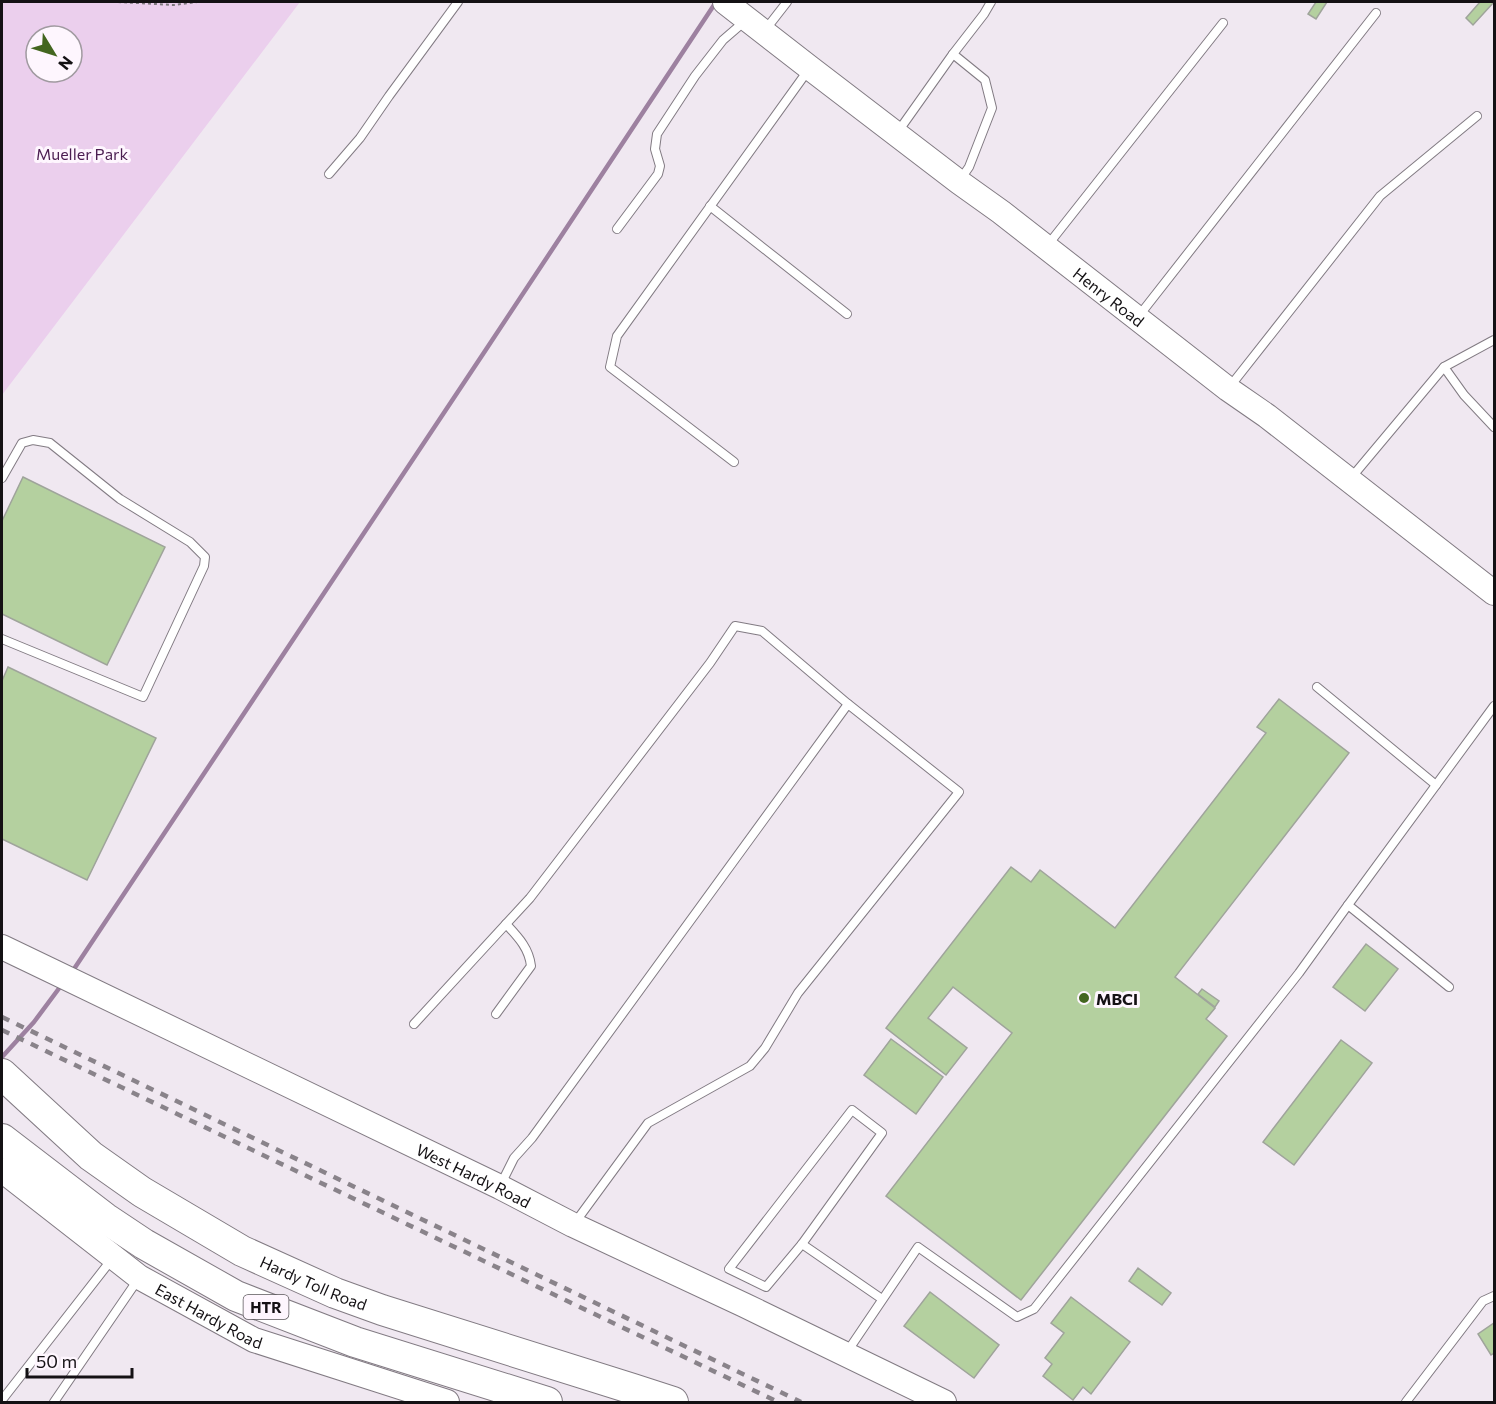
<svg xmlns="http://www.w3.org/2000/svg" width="1496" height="1404" font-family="Commissioner,sans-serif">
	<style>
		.green { fill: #ebcfed; fill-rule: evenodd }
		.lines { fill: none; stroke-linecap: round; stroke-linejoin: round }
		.stream { stroke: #9d81a0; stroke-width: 4.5 }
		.building { fill: #b4d09f; stroke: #9fa49b; stroke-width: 1.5 }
		.lane-casing { stroke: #827b83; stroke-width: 10 }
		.secondary-casing { stroke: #827b83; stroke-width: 26 }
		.highway-casing { stroke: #827b83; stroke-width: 32 }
		.path { stroke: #7e787e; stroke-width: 2; stroke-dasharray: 3 3; stroke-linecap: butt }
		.lane { stroke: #fff; stroke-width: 8 }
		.secondary { stroke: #fff; stroke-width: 24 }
		.highway { stroke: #fff; stroke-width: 30 }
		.rail { stroke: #89838a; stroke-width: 4.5; stroke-dasharray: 8 8; stroke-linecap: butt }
		.poi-dot { fill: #43661f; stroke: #fef6fe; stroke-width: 2 }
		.labels { text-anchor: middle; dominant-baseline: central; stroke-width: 6; stroke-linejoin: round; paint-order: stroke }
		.shield { fill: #fef6fe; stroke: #5a565a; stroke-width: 1.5 }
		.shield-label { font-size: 15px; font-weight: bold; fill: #141114 }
		.park-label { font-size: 16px; fill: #4b1d51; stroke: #fef6fe }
		.street-label { font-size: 16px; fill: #141114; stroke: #fef6fe }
		.poi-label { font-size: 16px; font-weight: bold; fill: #141114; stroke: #fef6fe; text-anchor: start }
	</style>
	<rect width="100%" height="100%" fill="#f0e8f1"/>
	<path class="green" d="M2,2H300L2,395ZM36,36H72V72H36Z"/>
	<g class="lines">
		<g class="stream">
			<path d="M72,972L487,348L716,2"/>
			<path d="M2,1057L34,1022L63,983"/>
		</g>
	</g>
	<g class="building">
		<path d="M1316,2H1327L1316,19L1308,14Z"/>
		<path d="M1480,2H1494L1473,25L1466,18Z"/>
		<path d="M23,477L165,547L107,665L2,614V521Z"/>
		<path d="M8,667L156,738L87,880L2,839V681Z"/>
		<path d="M1279,699L1349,753L1175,977L1215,1008L1206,1019L1227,1036L1021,1300L886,1196L1012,1033L953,987L928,1018L967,1048L946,1075L886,1028L1011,867L1031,882L1040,870L1115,928L1266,733L1257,727Z"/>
		<path d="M1366,944L1398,969L1365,1011L1333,987Z"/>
		<path d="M1202,989L1219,1001L1215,1007L1198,994Z"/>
		<path d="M891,1039L943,1077L916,1114L864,1075Z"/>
		<path d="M1341,1040L1372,1063L1294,1165L1263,1142Z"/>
		<path d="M1138,1268L1171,1293L1162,1305L1129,1281Z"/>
		<path d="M930,1292L999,1345L974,1378L904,1326Z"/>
		<path d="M1071,1297L1130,1342L1091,1394L1083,1387L1073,1400L1043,1376L1052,1364L1045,1358L1064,1333L1051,1323Z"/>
		<path d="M1494,1323V1353L1491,1355L1478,1334Z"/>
	</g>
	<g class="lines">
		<defs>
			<g id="lane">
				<path d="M766,29L787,2"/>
				<path d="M953,54L985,80L992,108L969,167L960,180"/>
				<path d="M897,133L953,54L984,14L991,2"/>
				<path d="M329,174L360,138L389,96L458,2"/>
				<path d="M710,206L847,314"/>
				<path d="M617,229L658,174L660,166L655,149L657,134L695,76L723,40L745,21"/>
				<path d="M1047,246L1223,23"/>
				<path d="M1138,317L1376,13"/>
				<path d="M1444,367L1464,395L1494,427"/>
				<path d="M1228,389L1380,196L1477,116"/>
				<path d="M734,462L610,367L617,336L809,69"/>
				<path d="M2,478L22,443L33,440L50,443L120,499L190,542L205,557L204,566L143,697L2,639"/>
				<path d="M1351,478L1444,367L1494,340"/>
				<path d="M1317,687L1436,785"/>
				<path d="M1449,987L1348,905L1494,706"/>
				<path d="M496,1014L531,966C529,948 518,937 506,924"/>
				<path d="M414,1024L530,898L710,663L735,626L762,631L848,704"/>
				<path d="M852,1110L882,1133L802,1244L766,1287L729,1269Z"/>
				<path d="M500,1186L514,1158L532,1138L848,704L959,792L798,993L765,1048L750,1066L648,1123L574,1224"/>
				<path d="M802,1244L882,1299"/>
				<path d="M847,1352L918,1247L1017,1317L1034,1309L1299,973L1348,905"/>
				<path d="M2,1400L112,1259"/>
				<path d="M54,1402L139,1278"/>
				<path d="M1406,1402L1483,1301L1494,1296"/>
			</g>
			<g id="secondary">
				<path id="s1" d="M725,2L810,68L959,182L1001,212L1228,389L1267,416L1494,593"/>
				<path id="s2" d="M2,947L52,971L500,1187L573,1225L744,1305L944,1402"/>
				<path id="s3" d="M2,1170L139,1277L254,1340L447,1402"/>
			</g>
			<g id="highway">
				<path id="s4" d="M2,1074L91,1156L142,1192L242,1251L335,1293L382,1310L633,1389L673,1402"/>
				<path d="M2,1139L105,1218L144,1244L236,1296L355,1342L547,1402"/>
			</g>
		</defs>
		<use href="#lane" class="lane-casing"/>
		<use href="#secondary" class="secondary-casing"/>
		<use href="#highway" class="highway-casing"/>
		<path class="path" d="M118,2L174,5L197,2"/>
		<use href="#lane" class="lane"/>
		<use href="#secondary" class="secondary"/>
		<use href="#highway" class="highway"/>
		<g class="rail">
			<path d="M2,1017L801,1402"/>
			<path d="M2,1030L778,1402"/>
		</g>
	</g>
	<circle class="poi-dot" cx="1084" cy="998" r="6"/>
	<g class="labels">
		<rect class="shield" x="243.5" y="1295" width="45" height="24" rx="4.5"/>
		<g class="shield-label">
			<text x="266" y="1307">HTR</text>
		</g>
		<g class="park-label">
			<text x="82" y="153">Mueller Park</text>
		</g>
		<g class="street-label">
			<text stroke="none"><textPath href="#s1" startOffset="484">Henry Road</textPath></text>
			<text stroke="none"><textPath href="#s2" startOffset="524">West Hardy Road</textPath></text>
			<text stroke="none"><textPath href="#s4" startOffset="378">Hardy Toll Road</textPath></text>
			<text stroke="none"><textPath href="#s3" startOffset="254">East Hardy Road</textPath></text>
		</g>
		<g class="poi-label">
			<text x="1096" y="998">MBCI</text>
		</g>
	</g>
	<rect width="1496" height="1404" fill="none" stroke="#141114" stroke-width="6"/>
	<g transform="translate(54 54) rotate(128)"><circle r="28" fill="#fef6fe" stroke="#a09aa0" stroke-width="1.5"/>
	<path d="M0-4.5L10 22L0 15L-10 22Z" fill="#43661f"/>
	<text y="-9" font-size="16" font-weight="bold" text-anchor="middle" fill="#141114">N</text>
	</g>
	<path d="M27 1368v9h105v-9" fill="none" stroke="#141114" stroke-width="3"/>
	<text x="36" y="1368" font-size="18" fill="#141114" stroke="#fef6fe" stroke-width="4.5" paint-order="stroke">50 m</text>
</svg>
